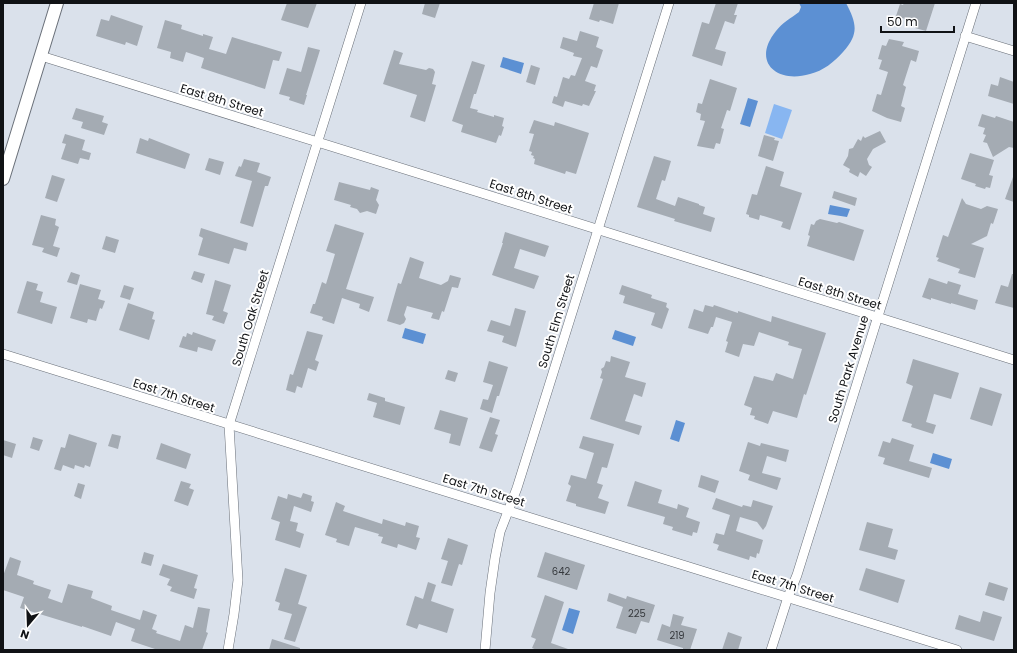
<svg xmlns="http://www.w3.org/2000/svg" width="1017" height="653" font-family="Poppins,sans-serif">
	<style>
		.green { fill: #88b6f1 }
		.water { fill: #5c90d3 }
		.building { fill: #a4abb3 }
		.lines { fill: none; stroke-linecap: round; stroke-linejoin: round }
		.minor-casing { stroke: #6a7079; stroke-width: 10 }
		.secondary-casing { stroke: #6a7079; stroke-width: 14 }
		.minor { stroke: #fff; stroke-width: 9 }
		.secondary { stroke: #fff; stroke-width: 12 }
		.labels { text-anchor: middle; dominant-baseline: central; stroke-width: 4; stroke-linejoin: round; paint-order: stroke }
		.number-label { font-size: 10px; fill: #35383c }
		.street-label { font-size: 12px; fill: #101215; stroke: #fff }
	</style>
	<rect width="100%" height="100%" fill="#dae1eb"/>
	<path class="green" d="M774,104L792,110L782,139L765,133Z"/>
	<g class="water">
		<path d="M799,3H846C857,24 859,34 843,52C834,62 823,71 810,74C777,84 751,62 776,31C782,23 791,18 799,12L801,7Z"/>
		<path d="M503,57L524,63L521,74L500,67Z"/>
		<path d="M748,98L758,101L750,127L740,124Z"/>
		<path d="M830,205L850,209L847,217L828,214Z"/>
		<path d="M405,328L426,334L423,344L402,338Z"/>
		<path d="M615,330L636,337L633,346L612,339Z"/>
		<path d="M676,420L685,423L679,442L670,439Z"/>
		<path d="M933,453L952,459L949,469L930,463Z"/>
		<path d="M569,608L580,611L573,634L562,630Z"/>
	</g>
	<g class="building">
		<path d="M287,3H317L308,28L281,20Z"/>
		<path d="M425,3H440L435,18L422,14Z"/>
		<path d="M594,3H619L613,24L600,20L599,22L589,19Z"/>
		<path d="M716,3H738L734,15H737L734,24L725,21L715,49L726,52L722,66L692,56L702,22L709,24Z"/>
		<path d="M904,3H935L926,31L915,28L917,23L896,16L900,4L903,5Z"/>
		<path d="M111,15L143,26L137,46L126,42L125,45L96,36L101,19L109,21Z"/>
		<path d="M165,20L182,25L181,29L203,36V34L213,37L209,49L226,54L232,37L282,52L279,61L273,60L265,89L201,68L204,58L186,52L183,62L170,58L171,52L157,48Z"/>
		<path d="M580,31L599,37L596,47L603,50L597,68L591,66L585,81L596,85L594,91H596L589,106L583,104L582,106L565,101L563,107L552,103L554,96L557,97L563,77L569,79L571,75L575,76L582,58L573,56L574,53L560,48L563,37L577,41Z"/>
		<path d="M889,39L904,42L902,46L919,51L916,62L911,60L903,85L906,87L901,106L905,108L901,122L887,118L872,111L877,94L881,95L888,72L879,69L882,60L878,59L882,45L886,46Z"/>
		<path d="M308,47L320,50L306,95H307L304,105L289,100L290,97L279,94L287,68L301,72Z"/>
		<path d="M394,50L403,53L399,64L426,70L429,68L433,69L435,72L432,84L436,85L425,122L410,117L417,95L383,84Z"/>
		<path d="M472,61L485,65L476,94H474L470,108L478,110L477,112L494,117V115L504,118L502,126L504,127L501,136L499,135L496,143L461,132L463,125L452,121Z"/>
		<path d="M531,65L540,68L535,85L526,82Z"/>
		<path d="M1000,77L1014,82V104L988,96L991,84L998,86Z"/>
		<path d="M710,79L737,88L730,111L727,110L721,128L724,129L720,144L716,143L714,149L697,146L705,121L700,120L701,114L696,112L698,103L702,104Z"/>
		<path d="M76,108L104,116L102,122L108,124L104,135L81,128L83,122L72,119Z"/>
		<path d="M982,114L995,118L996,116L1014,122V148L1009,147L993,157L987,143L983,142L986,135L983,134L985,128L978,126Z"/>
		<path d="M534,120L554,126L555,122L589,133L576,174L566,171L565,174L534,164L535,159L533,158L534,156L531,155L532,152L529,151L534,134L529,133Z"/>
		<path d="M880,131L886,142L873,149L867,159L869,165L872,167L866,176L860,172L858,177L849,172L850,169L843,165L848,156L849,149L853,148L858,139L861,141L863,136L865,138Z"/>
		<path d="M65,134L85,140L82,150L91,153L89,160L80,158L78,164L61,159L66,144L62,143Z"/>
		<path d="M764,135L775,138L774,140L779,141L773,161L758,156Z"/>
		<path d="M140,138L148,141L149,138L190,154L185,169L136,153Z"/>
		<path d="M970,153L994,160L989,175L993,176L990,188L986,187L985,189L975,186L976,184L961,179Z"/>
		<path d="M654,156L671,161L665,181L662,180L656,199L675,206L678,197L699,204V205L705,207L703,214L715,218L711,232L674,221L675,219L637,207Z"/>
		<path d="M209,158L224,162L220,175L205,170Z"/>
		<path d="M244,159L260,163L257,172L271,177L268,186H265L253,227L240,223L252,181L235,176L239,166L241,167Z"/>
		<path d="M766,166L784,172L780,186L802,193L790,230L781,227L783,222L760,215L759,220L749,217V215L746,214L752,194L757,195Z"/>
		<path d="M52,175L65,179L57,202L45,198Z"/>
		<path d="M1013,177L1014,178V202L1005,199Z"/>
		<path d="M339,182L370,190L371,187L379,190L376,200L379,205L376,214L367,211L360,213L357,209L350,207L351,205L334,200Z"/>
		<path d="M834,191L857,198L855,206L832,198Z"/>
		<path d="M962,198L966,204L981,209L987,206L998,209L993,224L991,223L987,236L971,244L984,248L975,278L958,273L960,269L937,261L939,258L936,257L943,235L948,237Z"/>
		<path d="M41,215L56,219L55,225L59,227L53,246L60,248L57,257L42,252L44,248L32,245Z"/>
		<path d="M820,219L837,223L839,222L864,230L854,261L807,246L810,236L808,235L811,224L814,225L816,221Z"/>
		<path d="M335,224L364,233L346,289L374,297L369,312L359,308L360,304L342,298L334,324L322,320L323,317L310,313L313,304H315L322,282L326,284L335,254L326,251Z"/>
		<path d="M201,228L248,243L246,251L234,248L229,264L198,255L203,238L199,236Z"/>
		<path d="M505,232L549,246L545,257L520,249L514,268L539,276L534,289L492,275L503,243H502Z"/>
		<path d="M106,236L119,240L115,253L102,249Z"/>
		<path d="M410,257L424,262L419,278L441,285L448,281L450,275L461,278L458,288L452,287L444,312L442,311L439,320L431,318L433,313L407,306L404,315L406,319L404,323L400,325L387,321L398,283L401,284Z"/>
		<path d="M194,271L205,274L202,283L191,279Z"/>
		<path d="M71,272L80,275L77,285L67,282Z"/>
		<path d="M1012,274H1014V308L995,303L1001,285L1008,287Z"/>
		<path d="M929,278L947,284L948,281L961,285L958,294L978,300L975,310L951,303V304L931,298V300L922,297Z"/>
		<path d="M215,280L231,285L223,311L228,313L224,324L212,320L214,316L206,314Z"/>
		<path d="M27,281L38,284L36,290L43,292L40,302L57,307L52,324L17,313Z"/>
		<path d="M80,284L101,290L98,299L105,301L102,309L100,308L96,321L88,319L87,323L70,318Z"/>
		<path d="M124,285L134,288L130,300L120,297Z"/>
		<path d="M622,285L652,295L651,298L667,303L666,307L669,309L662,329L651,325L655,313L623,303L625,296L619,294Z"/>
		<path d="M128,303L154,312L152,319L155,320L149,340L119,330Z"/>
		<path d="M705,305L713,307L714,305L738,313V311L771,322L772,316L826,333L806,395L804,394L797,418L773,411L768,424L754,419L755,416L750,415L752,408L744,405L754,376L773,381L776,373L793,379L802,349L788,345L789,342L759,332L754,346L743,344L739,357L725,352L728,342L726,341L732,322L716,317L713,327H711L708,334L688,328L694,309L703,312Z"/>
		<path d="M515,308L526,311L516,347L502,342L504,336L487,331L491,320L510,326Z"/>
		<path d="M307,331L323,335L315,360L319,362L316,371L308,368L302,388L297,386L295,393L286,390L290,374L293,375Z"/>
		<path d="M193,332L216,340L212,351L198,347L197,352L179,347L183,336L186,337L187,333L192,335Z"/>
		<path d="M611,356L630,362L625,377L646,383L642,397L634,394L625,421L642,426L639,435L590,419L603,379L600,378L602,372L601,369L604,367L606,361L610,362Z"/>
		<path d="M913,359L959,373L951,399L934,394L926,422L936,425L933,434L911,427L912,424L902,421L913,386L906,383Z"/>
		<path d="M489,361L508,367L499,396H497L492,413L480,409L483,399L488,400L493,385L483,382Z"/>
		<path d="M448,370L458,373L455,382L445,379Z"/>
		<path d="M980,387L1002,394L992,426L970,419Z"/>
		<path d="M369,393L385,398V401L405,407L400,425L373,417L377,403L367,400Z"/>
		<path d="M440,410L468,418L460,446L449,443L451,434L434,429Z"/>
		<path d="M490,417L500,420L495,434L498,435L492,452L479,448Z"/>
		<path d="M69,434L97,443L90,467L85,465L84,468L75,465L74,469L63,465L61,471L54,469L61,447L65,448Z"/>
		<path d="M112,434L121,436L118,449L108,446Z"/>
		<path d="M583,436L614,444L607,468L602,467L597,483L603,485L598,498L609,502L605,514L576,506V504L566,501L571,486L568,484L571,475L586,479L594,453L579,448Z"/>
		<path d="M33,437L43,440L39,451L30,448Z"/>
		<path d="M892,438L914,445L909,461L932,468L929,478L883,464L885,458L878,456L883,441L890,443Z"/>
		<path d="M3,440L16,444L12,458L3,455Z"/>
		<path d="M748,442L760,446L761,443L789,450L786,462L767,456L762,473L781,478L777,490L748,480L750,475L739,471Z"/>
		<path d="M161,443L191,454L186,469L156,459Z"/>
		<path d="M701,475L719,481L715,493L698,487Z"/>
		<path d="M181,481L191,484L189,488L194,490L188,506L174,501Z"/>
		<path d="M635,481L662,490L658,503L677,509L678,504L689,508L686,517L700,522L697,533L693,532L692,536L672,530L673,527L663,524L665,517L627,506Z"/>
		<path d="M78,483L85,485L81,499L74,496Z"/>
		<path d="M303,493L312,496L311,501L314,502L311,512L294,506L290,521L298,523L296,531L304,534L300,548L275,540L280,522L271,519L278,496L287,499L288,494L301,498Z"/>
		<path d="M716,498L742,507L743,505L751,507L753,500L773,506L766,526L763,530L757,522L740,517L736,531L763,540L759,554L757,553L756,558L750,556L749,560L717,550L719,545L713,543L716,533L724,535L730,515L712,509Z"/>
		<path d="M336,502L345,506L343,511L382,524L383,519L405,526L406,522L419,526L416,537L420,538L416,550L398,544L397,548L381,543L383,537L378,536L379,534L355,527L349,546L336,542L337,539L325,535Z"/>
		<path d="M867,522L893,529L888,547L898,550L895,560L859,550Z"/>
		<path d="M448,538L468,545L462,565L459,564L452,586L441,583L448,561L441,559Z"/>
		<path d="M144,552L154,555L151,566L141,563Z"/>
		<path d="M545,552L585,565L577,590L537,577Z"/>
		<path d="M10,557L21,561L17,575L34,581L33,584L51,590L48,598L62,603L68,584L93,591L91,598L112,606L111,610L140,620L143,610L157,615L152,629L157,631L156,633L180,641L185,625L193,628L198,607L210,609L206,632L208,633L202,650H158L131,641L135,629L116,622L111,636L82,626V627L20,608L24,597L3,590V576Z"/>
		<path d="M163,564L198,575L194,588L197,589L194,599L170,591L172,587L167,585L170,579L159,575Z"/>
		<path d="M285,568L307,575L298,604L307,607L295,642L284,639L292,614L278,610L280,603L275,601Z"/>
		<path d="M866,568L905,580L898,603L859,590Z"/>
		<path d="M428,582L436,585L431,601L454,609L447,633L419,624L417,629L406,625L415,596L423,599Z"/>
		<path d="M989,582L1008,588L1004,601L985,595Z"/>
		<path d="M609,593L626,599L627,596L655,605L649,623L641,621L636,634L616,628L623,607L607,601Z"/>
		<path d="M545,595L564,602L551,643L568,649V650H537L532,648L536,639L531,637Z"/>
		<path d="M983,611L1002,617L994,641L955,629L959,615L980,622Z"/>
		<path d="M673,614L684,617L681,625L697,629L690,650H683V648L657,640L662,624L670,627Z"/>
		<path d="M728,632L742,637L738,650H722Z"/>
		<path d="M272,639L300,648V650H269Z"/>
	</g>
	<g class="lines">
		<defs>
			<g id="minor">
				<path d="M965,36L1014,51"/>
				<path d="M41,56L491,196L1014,360"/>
				<path d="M3,354C320,454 639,551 957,650"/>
				<path d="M228,650L234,614L238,580L229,425L361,3"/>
				<path d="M485,650L490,593L495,558L500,532L517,488L669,3"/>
				<path d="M771,650L788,597L797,575L976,3"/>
			</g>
			<path id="secondary" d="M3,179L57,3"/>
		</defs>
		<use href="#minor" class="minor-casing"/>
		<use href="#secondary" class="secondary-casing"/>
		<use href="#minor" class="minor"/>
		<use href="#secondary" class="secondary"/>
	</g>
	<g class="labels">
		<g class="number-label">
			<text x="561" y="571">642</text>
			<text x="637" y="613">225</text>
			<text x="677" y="635">219</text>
		</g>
		<g class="street-label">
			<text transform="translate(222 100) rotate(17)">East 8th Street</text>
			<text transform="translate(531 196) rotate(18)">East 8th Street</text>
			<text transform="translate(840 293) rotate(17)">East 8th Street</text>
			<text transform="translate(250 318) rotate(-73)">South Oak Street</text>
			<text transform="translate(556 321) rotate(-73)">South Elm Street</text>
			<text transform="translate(848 369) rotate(-73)">South Park Avenue</text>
			<text transform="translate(174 395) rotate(18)">East 7th Street</text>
			<text transform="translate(484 490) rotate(17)">East 7th Street</text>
			<text transform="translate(793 586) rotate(17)">East 7th Street</text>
		</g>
	</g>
	<rect width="1017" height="653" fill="none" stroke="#101215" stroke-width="8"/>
	<g transform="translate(28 625) rotate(199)" stroke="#ffffff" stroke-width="3" paint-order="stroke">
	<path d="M0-3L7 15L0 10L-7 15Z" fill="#101215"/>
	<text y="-6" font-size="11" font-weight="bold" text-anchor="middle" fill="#101215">N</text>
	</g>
	<path d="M881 26v6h73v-6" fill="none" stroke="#101215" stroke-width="2"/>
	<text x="887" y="26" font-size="12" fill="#101215" stroke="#ffffff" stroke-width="3" paint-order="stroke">50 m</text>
</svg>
